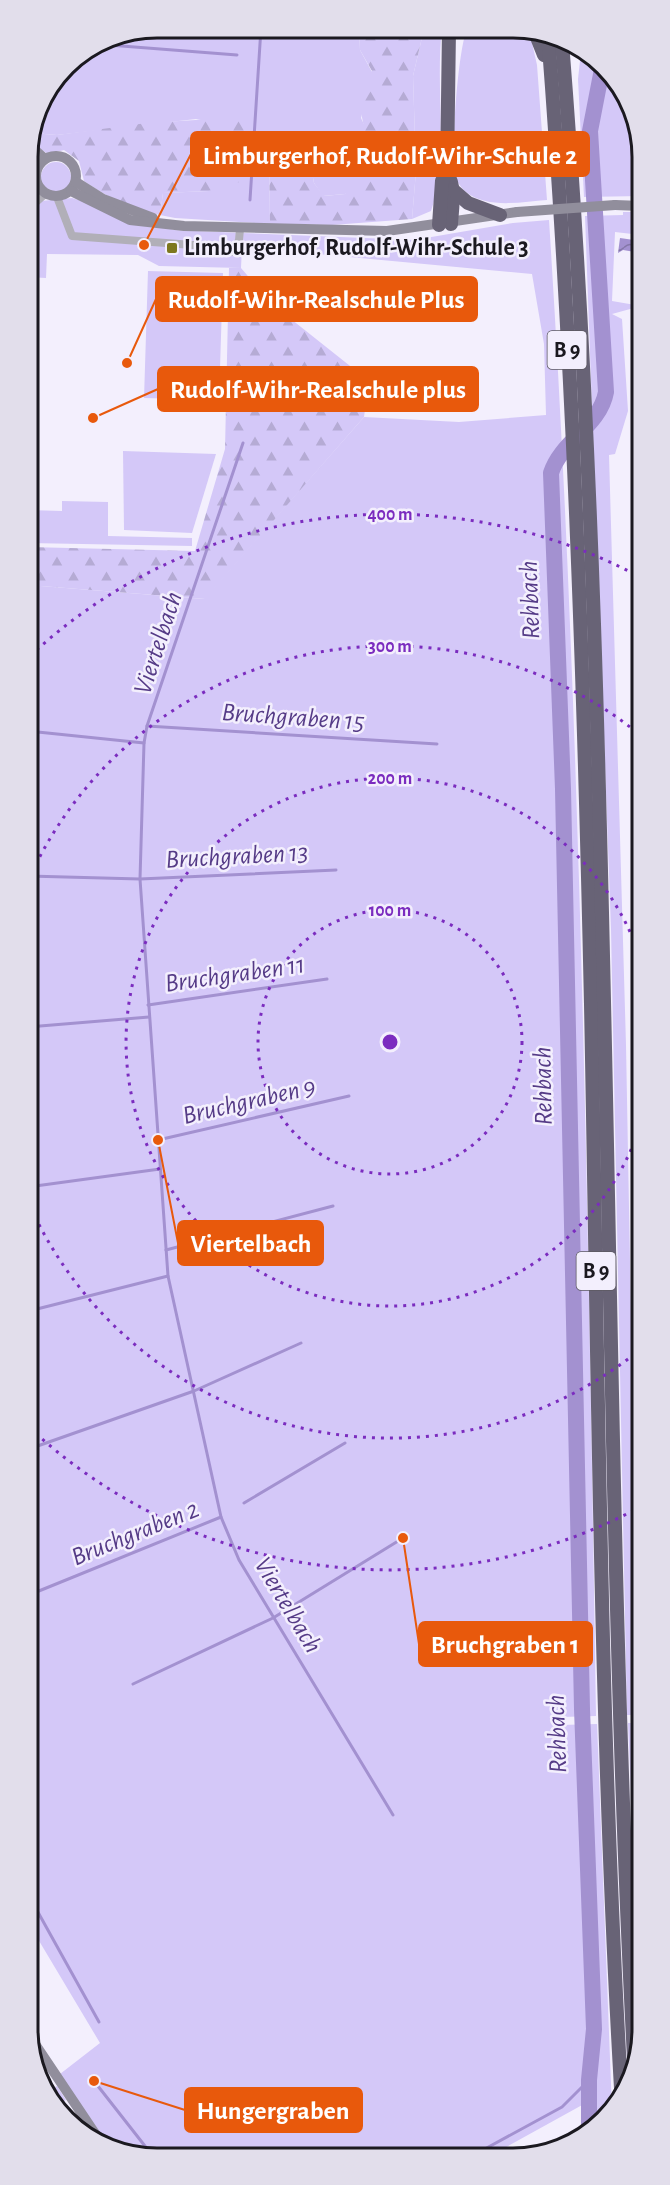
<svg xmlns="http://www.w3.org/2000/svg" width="670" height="2185" font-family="'Alegreya Sans',sans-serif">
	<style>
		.grass { fill: #d4c8f8 }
		.forest { fill: url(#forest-firs) }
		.water { fill: url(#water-waves) }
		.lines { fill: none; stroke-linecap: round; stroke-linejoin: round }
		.stream { stroke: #a391d0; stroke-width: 3 }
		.river { stroke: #a391d0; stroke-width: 16 }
		.street { stroke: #b1afb8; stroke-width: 8 }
		.secondary { stroke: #918e9c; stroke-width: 10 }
		.highway { stroke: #686376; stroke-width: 14 }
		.secondary-bridge { stroke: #918e9c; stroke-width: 10 }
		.ring { fill: none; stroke: #7b2cbf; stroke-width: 3; stroke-dasharray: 3 6 }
		.poi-dot { fill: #7d771d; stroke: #f3effd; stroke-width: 2 }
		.labels { text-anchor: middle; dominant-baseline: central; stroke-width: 5; stroke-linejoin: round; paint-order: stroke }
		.shield { fill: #f3effd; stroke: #5c5962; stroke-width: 1.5 }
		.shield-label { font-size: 22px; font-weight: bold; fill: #1b1920 }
		.poi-label { font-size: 24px; font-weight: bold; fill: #1b1920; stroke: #f3effd; text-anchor: start }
		.water-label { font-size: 26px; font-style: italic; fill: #553b87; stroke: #f3effd }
		.rim { fill: none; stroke: #1b1920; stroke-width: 3 }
		.centre { fill: #7b2cbf; stroke: #f3effd; stroke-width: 3 }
		.ring-label { font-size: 18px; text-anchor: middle; font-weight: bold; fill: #7b2cbf; stroke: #f3effd; stroke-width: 5; stroke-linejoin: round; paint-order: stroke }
		.leader { fill: none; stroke: #e8590c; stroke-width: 2 }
		.callout-dot { fill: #e8590c; stroke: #f3effd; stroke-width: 2 }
		.callout { fill: #e8590c; stroke: #e8590c; stroke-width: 2 }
		.callout-label { font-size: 26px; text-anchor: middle; font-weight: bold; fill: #fff }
	</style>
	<defs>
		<pattern id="forest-firs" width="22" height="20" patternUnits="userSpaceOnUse" patternTransform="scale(1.5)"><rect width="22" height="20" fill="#d4c8f8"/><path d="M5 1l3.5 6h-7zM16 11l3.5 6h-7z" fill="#b5abd4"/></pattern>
		<pattern id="water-waves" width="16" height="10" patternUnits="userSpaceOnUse" patternTransform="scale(1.5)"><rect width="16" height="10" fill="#a391d0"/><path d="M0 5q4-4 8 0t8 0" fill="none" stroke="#8476a8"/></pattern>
	</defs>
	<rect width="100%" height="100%" fill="#f3effd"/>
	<g class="grass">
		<path d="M157,27L359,28L360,50L372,72L361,118L368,133L376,175L345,194L323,196L314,183L311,167L297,152L269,154L270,224L175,218L160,215L163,193L209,191L248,144V130L196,119L57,135L44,134L33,122C42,86 73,53 107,37C121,31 141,30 157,27Z"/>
		<path d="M424,29H442C435,82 449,164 431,211L412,219L416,171L413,76Z"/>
		<path d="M467,29H527L530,34L537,65L547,200C522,202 487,209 466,192C463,190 459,184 457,181C449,160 458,49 467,29Z"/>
		<path d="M581,52L605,65L641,132V196L584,197L578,79Z"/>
		<circle cx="56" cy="177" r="15"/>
		<path d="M72,198L174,230L242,233L414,240L513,223L549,220C581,718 588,1217 596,1716L562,1717L561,1725L597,1724L612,2110L611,2114L584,2129V2104L490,2156L131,2155L107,2143L60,2074L100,2043L29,1924L28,585L204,599L364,417L459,422L546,415L544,344L532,274L242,247L241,268L159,266L138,255L47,254L46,278L27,277V224L39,216L35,206L41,201Z"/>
		<path d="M623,212H641V235L615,232L612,301L641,306L612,314L622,319L628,411L615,454L609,455L626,1045L637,1641L641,1696L635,1698L633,1715H627L611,929L585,216L623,215Z"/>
		<path d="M148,271L223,273L219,400L144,398Z"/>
		<path d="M123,451L216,454L192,533L124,530Z"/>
		<path d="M62,501L108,502V536L192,538V546L28,543V510L62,511Z"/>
		<path d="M638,1715H642V2039L628,1723H638Z"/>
		<path d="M57,2086L66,2100L57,2105L49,2091Z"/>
	</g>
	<g class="forest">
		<path d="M359,28L424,29L413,76L416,171L412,219L332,225L270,224L269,154L297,152L311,167L314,183L324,196L345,194L357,176L376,175C372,157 355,101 360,87C362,82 368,76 372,71L360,50Z"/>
		<path d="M262,116L267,121L263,131H248L246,180L209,191L163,193L160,215C131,208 108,198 84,181L79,161L64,150L48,154L36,146L40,142L31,132L33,122L44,134L57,135L147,123Z"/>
		<path d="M229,268H241L272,304L369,381L364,417L205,599L28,585V547L195,551L225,449Z"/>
		<path d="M642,1640V1715H633L635,1698L641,1695L637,1641Z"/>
	</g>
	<path class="water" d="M620,238L641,241V253L623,250L618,253Z"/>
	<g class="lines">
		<g class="stream">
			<path d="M96,44L237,55"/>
			<path d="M250,200L261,28"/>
			<path d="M243,443L147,726L144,743L140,879L168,1276L221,1517L239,1560L393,1815"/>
			<path d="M147,726L437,744"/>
			<path d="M28,731L144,743"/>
			<path d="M28,876L140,879L336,870"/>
			<path d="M148,1005L327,979"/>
			<path d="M28,1027L149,1017"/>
			<path d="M158,1140L349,1096"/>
			<path d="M28,1187L160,1169"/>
			<path d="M166,1250L333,1206"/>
			<path d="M29,1311L168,1276"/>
			<path d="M29,1449L194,1391L301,1343"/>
			<path d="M244,1503L345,1443"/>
			<path d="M29,1595L221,1517"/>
			<path d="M133,1684L273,1618L403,1538"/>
			<path d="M29,1896L99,2022"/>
			<path d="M94,2081L152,2155"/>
			<path d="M472,2156L562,2107L589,2080"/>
		</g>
		<path class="river" d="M589,2127V2080L594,2029L582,1709L563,789L551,473C561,441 600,426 606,392L590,131L603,64"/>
		<g class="street">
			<path d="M57,197L72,236L206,246L234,252L239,240L240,229"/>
			<path d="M27,198L38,187"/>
			<path d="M27,210L45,194"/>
		</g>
		<g class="secondary">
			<path d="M28,144L45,159"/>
			<circle cx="56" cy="176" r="20"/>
			<path d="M27,156L37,168"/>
			<path d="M76,182L103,199L153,218"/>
			<path d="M71,191L130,220L184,226L387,231L517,212"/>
			<path d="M615,205L641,206"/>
			<path d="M29,2035L98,2138"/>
		</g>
		<g class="highway">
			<path d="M449,29L447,173C456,187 452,207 451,224"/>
			<path d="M534,30L544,55"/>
			<path d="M548,34C573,357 584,681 591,1004C598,1365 600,1727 621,2088"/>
			<path d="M562,42C616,713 599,1386 634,2058"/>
			<path d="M453,190L468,203L500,215"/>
			<path d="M439,225L442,181L447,173"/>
		</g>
		<path class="secondary-bridge" d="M517,212L615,205"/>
	</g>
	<g class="ring">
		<circle cx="390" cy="1042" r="132"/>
		<path d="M641 1124A264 264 0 1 1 641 960"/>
		<path d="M642 1348A396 396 0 0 1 30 1206M28 881A396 396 0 0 1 639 734"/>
		<path d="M642 1506A528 528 0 0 1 30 1428M30 656A528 528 0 0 1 638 576"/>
	</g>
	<rect class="poi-dot" x="166" y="242" width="12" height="12" rx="3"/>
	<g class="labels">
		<g class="shield">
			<rect x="547.5" y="331" width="39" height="38" rx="4.5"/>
			<rect x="576.5" y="1252" width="39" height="38" rx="4.5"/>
		</g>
		<g class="shield-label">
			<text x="567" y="350">B 9</text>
			<text x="596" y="1271">B 9</text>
		</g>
		<g class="poi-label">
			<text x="184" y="248">Limburgerhof, Rudolf-Wihr-Schule 3</text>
		</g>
		<g class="water-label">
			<text transform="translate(530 600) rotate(-92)">Rehbach</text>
			<text transform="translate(158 643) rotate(-72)">Viertelbach</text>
			<text transform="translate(293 717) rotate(4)">Bruchgraben 15</text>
			<text transform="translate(237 856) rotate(-3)">Bruchgraben 13</text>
			<text transform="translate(235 974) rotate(-8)">Bruchgraben 11</text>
			<text transform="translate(543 1086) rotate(-91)">Rehbach</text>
			<text transform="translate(249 1101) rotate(-13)">Bruchgraben 9</text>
			<text transform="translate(135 1533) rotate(-22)">Bruchgraben 2</text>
			<text transform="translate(288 1605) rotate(59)">Viertelbach</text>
			<text transform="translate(557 1734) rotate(-92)">Rehbach</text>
		</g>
	</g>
	<path d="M0 0H670V2185H0ZM157 38H513A119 119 0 0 1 632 157V2029A119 119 0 0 1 513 2148H157A119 119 0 0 1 38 2029V157A119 119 0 0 1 157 38Z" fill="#e2deeb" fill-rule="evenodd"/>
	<path class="rim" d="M157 38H513A119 119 0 0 1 632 157V2029A119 119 0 0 1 513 2148H157A119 119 0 0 1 38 2029V157A119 119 0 0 1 157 38Z"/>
	<circle cx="390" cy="1042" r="9" class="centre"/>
	<g class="ring-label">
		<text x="390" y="520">400 m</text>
		<text x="390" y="652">300 m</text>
		<text x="390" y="784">200 m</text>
		<text x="390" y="916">100 m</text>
	</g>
	<path class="leader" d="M144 245L191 154M127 363L156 299M93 418L158 389M158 1140L178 1243M403 1538L419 1644M94 2081L185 2110"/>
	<g class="callout-dot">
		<circle cx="144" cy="245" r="6"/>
		<circle cx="127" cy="363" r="6"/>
		<circle cx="93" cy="418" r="6"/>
		<circle cx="158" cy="1140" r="6"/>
		<circle cx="403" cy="1538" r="6"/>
		<circle cx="94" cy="2081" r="6"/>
	</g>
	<g class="callout">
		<rect x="191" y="132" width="398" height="44" rx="6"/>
		<rect x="156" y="277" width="321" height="44" rx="6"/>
		<rect x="158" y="367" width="320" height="44" rx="6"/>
		<rect x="178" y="1221" width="145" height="44" rx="6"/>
		<rect x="419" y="1622" width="173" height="44" rx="6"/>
		<rect x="185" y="2088" width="177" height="44" rx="6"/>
	</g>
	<g class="callout-label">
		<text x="390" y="164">Limburgerhof, Rudolf-Wihr-Schule 2</text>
		<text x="316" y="308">Rudolf-Wihr-Realschule Plus</text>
		<text x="318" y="398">Rudolf-Wihr-Realschule plus</text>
		<text x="251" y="1252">Viertelbach</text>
		<text x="505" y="1653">Bruchgraben 1</text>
		<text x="273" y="2119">Hungergraben</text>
	</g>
</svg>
